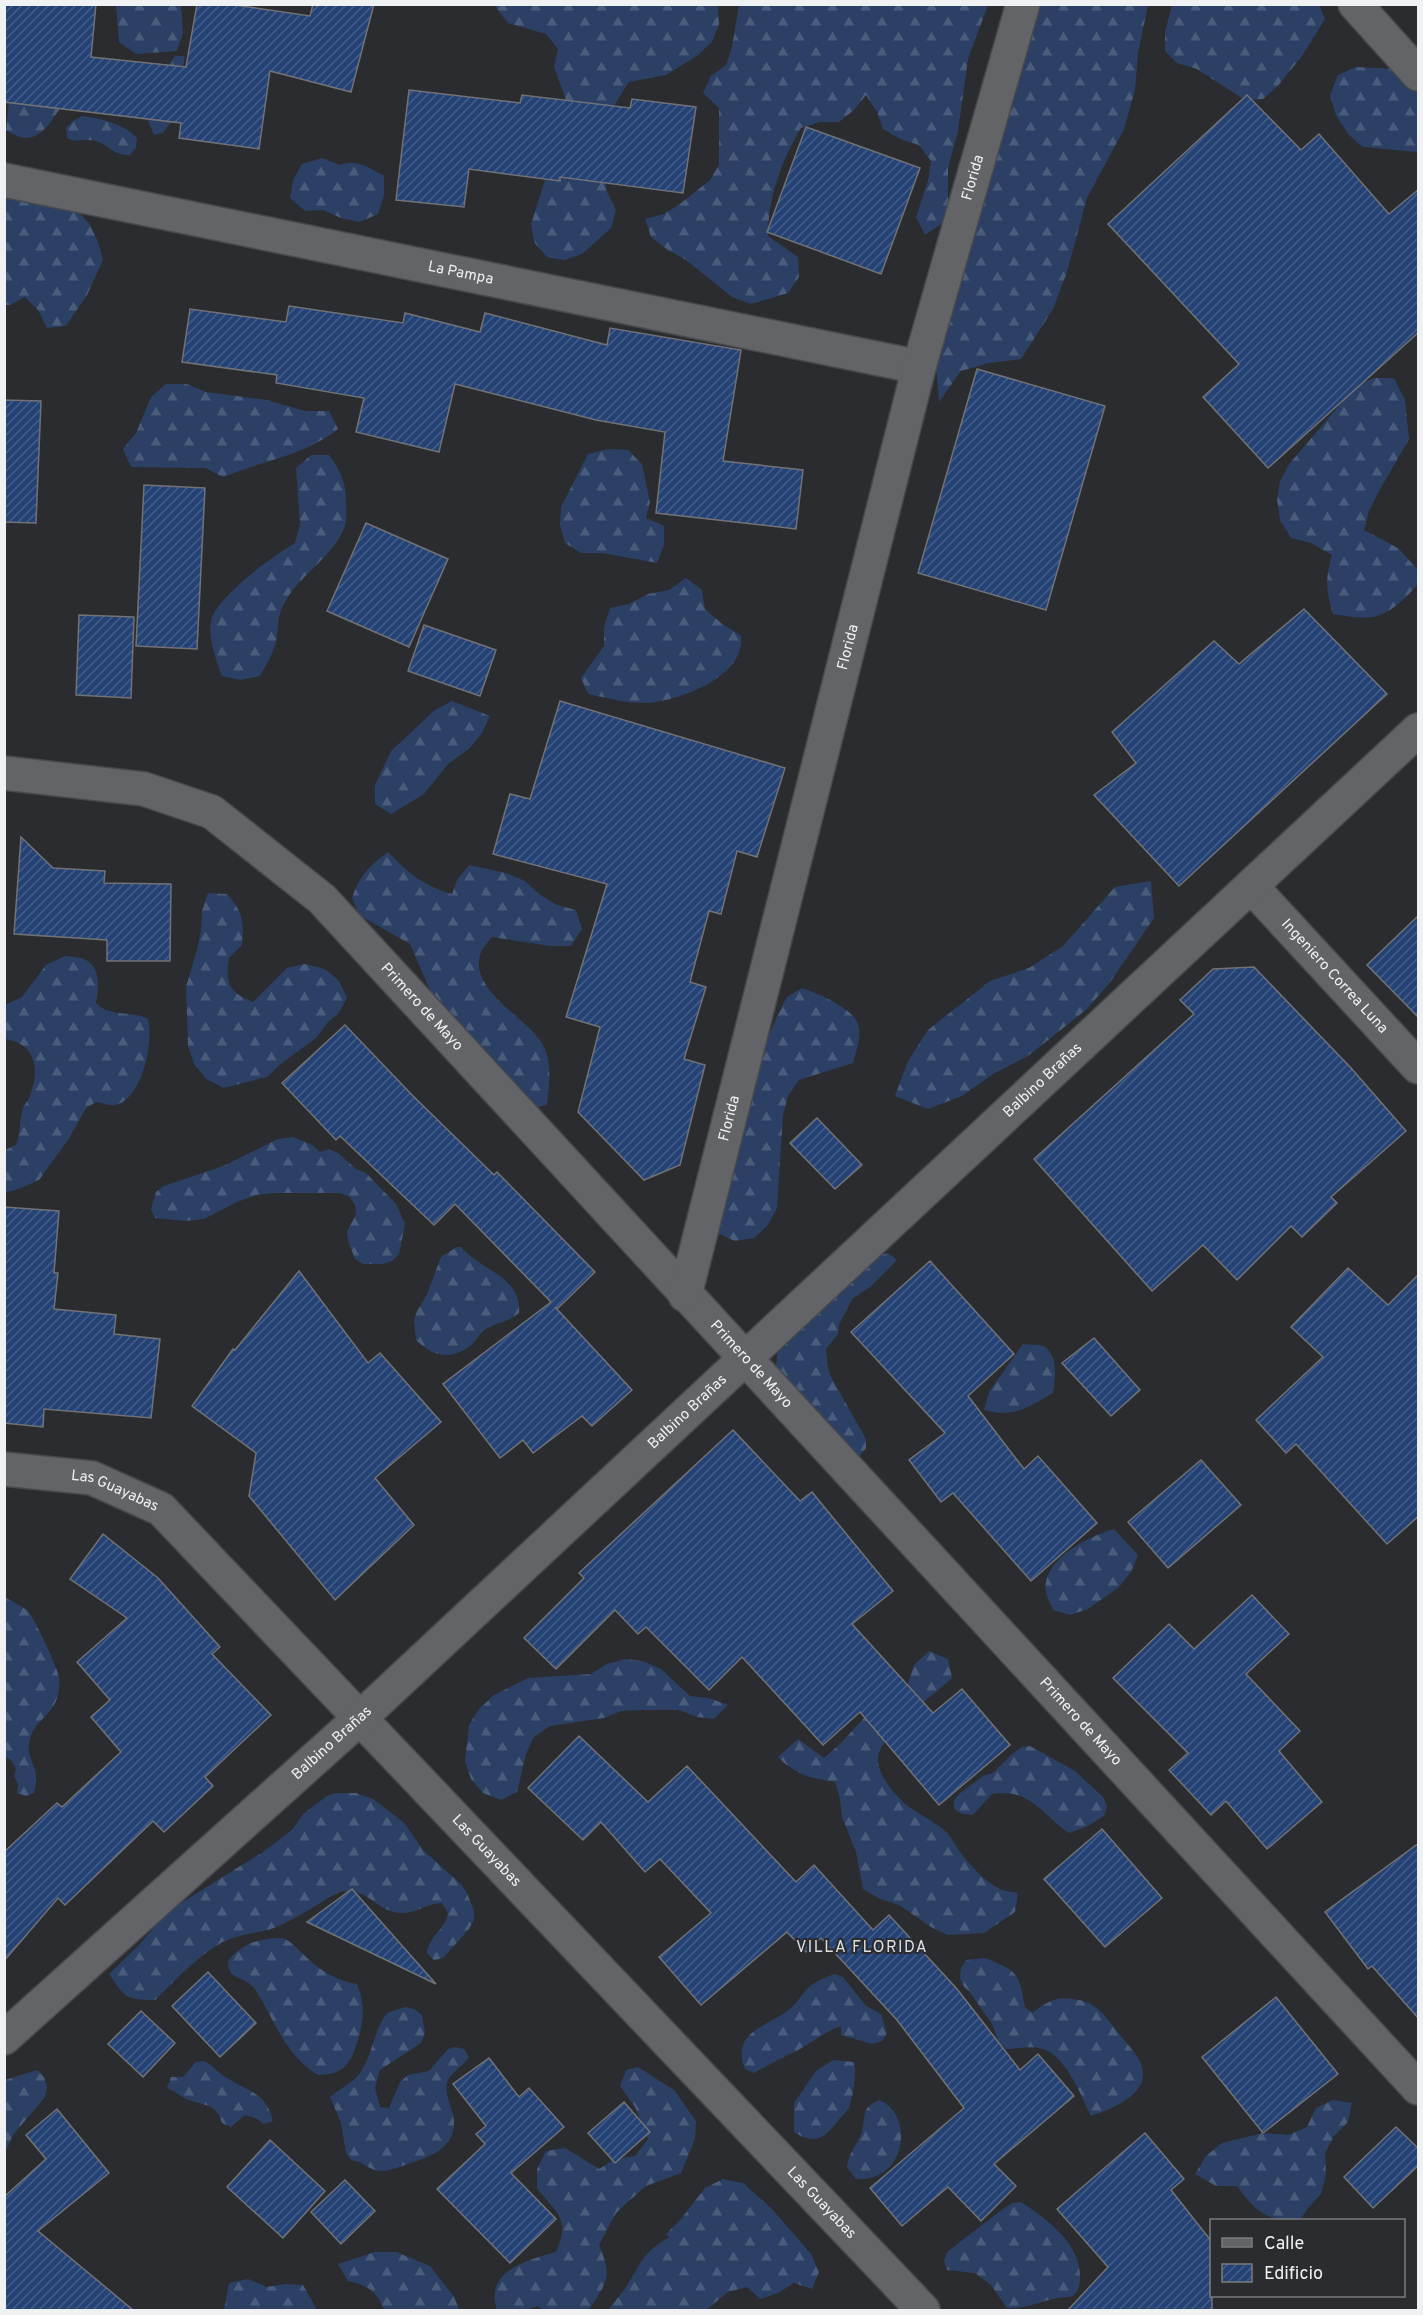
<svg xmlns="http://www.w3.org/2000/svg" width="1423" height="2315" font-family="Overpass,sans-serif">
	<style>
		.forest { fill: url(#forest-firs) }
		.building { fill: url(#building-hatch); stroke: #717276; stroke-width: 1.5 }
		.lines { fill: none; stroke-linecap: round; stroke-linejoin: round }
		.street-casing { stroke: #48494c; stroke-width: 36 }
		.secondary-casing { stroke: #48494c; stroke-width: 36 }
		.street { stroke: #626467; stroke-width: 33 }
		.secondary { stroke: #626467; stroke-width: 33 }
		.labels { text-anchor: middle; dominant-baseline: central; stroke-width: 4.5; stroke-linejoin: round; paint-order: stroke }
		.street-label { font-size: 15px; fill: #f0f1f3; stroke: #2a2c2f }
		.neighbourhood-label { font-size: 16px; letter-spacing: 1.5px; fill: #dee1e4; stroke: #2a2c2f }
	</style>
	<defs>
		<pattern id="forest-firs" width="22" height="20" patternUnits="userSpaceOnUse" patternTransform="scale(1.5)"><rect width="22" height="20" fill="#2b4064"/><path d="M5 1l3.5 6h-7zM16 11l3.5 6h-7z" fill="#4a5c7b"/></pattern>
		<pattern id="building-hatch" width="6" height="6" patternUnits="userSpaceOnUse" patternTransform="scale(1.5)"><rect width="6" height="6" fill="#254275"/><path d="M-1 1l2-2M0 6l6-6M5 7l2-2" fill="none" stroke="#455e89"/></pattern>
	</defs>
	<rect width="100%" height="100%" fill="#2a2c2f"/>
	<g class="forest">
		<path d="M116,5H181L183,33L177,51L136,54L119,42Z"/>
		<path d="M494,5H718L719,24L712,42L698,55L666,75L629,82L618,99L609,116L604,173L607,192L616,210L611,228L582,254L564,260L547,257L534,242L531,224L564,120L566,100L554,67L558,49L546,34L508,23Z"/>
		<path d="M739,5H988L968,59L958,131L948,168V207L941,224L925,235L916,217L928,181L931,161L919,145L900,139L883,129L877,112L866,95L854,110L839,122H820L801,128C781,161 768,198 768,236L798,257L799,277L788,293L751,304L732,297L686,260L668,250L651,237L645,219L664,214L680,204L710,180L719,165V108L703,93L711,76L726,65L732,47Z"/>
		<path d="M1035,5H1148L1138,53L1135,90L1124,129L1087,198L1067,272L1053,309L1021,359L989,363L961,371L939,402L936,366L962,254L981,216L982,176Z"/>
		<path d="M1172,5H1319L1325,19L1302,56L1277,87L1263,99L1245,100L1197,69L1177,63L1165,51V32Z"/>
		<path d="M175,56H185L174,118L163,133L154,135L147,118L169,64Z"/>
		<path d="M1356,67L1397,69L1418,77V152L1363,147L1348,134L1336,115L1330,95L1338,75Z"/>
		<path d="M10,92L64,103C48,125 37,151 6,130Z"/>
		<path d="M82,116C101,118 124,124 137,138L136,148L130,155C113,156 109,144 95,141C83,138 79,144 67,138L66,128L73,121Z"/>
		<path d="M322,158L340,165C356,158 371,168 384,176V195L378,214L360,222L341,218L323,210L305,211L290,198L293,180L302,164Z"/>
		<path d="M4,198H38L78,211L90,225L98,242L103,260L87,295L66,326L47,328L38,310L25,297L10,305H5Z"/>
		<path d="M1373,378H1394L1405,400L1409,439L1378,493L1369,511L1364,530L1398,548L1418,570V584C1408,596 1392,612 1377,616C1364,620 1346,616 1333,614C1326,591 1325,579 1332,555L1311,543L1291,538L1280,520L1277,500L1280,481L1290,463L1344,400L1357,386Z"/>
		<path d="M166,384H187L206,392L267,400L305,411H329L338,429C306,455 262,461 223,477L205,468L131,467L123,449L136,433L151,397Z"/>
		<path d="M608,449L628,450L642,464L650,502L646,518L664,526V545L657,563L602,553H581L565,543L560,525L561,507L588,454Z"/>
		<path d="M311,455H329C341,471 346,483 346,502C346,509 347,519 345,525C337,554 300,574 285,602C276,618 279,627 276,642C273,654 266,665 260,676L240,680L222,676C216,659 208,639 211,621C216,597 274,555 295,543L300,524L296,468Z"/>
		<path d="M686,578L702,590L705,609L720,622L741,636C746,676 681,700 648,703C628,704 608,698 588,694L581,678L604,646V627L610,608L629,604L648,594L669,590Z"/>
		<path d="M452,701L490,716L482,733L470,748L448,764L424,794L391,814L375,804V785L391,751L435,710Z"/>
		<path d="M388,852C407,872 425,887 452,894L457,880L469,865L506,873L525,881L539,894L557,905L576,910L582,929L571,946H550L492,937C489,941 483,947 481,952C466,992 534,1020 545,1049C552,1067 549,1086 547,1105L528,1109L432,995L410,944L359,915L352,898C360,875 369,866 388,852Z"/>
		<path d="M1151,881L1154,918L1111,981L1087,1009L1028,1056L993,1074L962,1096L928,1109L895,1096L908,1061L928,1030L990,981L1029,968L1063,946L1115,887Z"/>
		<path d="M208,893L227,894C243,912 244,921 242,945L229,958C225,984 229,992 253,1002L287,968L305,964L325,969L339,981L347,998L338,1014L328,1022L316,1038L282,1063L267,1077L224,1088L206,1079L194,1064L188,1046L186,987L197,950L201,930L202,911Z"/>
		<path d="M65,956C71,957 79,957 84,959C101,966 99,988 96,1003C110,1018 131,1010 148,1019C154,1041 142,1100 115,1105C109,1106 102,1103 96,1102L86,1108L68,1140L39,1180L21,1188L5,1193V1150L16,1145C21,1133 19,1120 23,1108C25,1104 28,1100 30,1096C40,1068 36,1044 5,1039V1005L22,997L46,965Z"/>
		<path d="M802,988C817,993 853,1008 858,1024C862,1036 856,1051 853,1063L799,1080L788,1096L783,1115L777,1208L768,1225L754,1238L735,1241L719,1234L714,1216L747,1103L755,1086L763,1049L778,1014L787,997Z"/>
		<path d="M293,1137L312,1145L320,1152L329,1149L338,1153L356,1169L366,1173L396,1204L405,1224L399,1254L392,1261L383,1264H363L355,1259L348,1241L347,1231L356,1215L355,1205L350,1197L340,1193H274L256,1195L237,1202L204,1219L185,1221L155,1218L151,1209L156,1192L164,1186L223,1166L278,1139Z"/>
		<path d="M457,1247H461C481,1271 522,1276 519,1313C509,1322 497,1322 486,1329C479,1333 476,1342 470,1346C450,1361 432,1356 416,1340L414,1320L417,1311L427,1294L441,1257Z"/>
		<path d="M888,1253L897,1260L870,1287L853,1298L839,1324L838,1334L826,1349L828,1368L831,1377L866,1439V1448L860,1456L850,1453L778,1377L776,1367L778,1347L870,1258Z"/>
		<path d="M1023,1344C1028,1345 1038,1344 1043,1346C1059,1354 1055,1378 1053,1393C1027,1408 1014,1418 984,1410L989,1392Z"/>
		<path d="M1114,1529L1138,1555L1131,1572L1119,1587L1088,1609L1070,1615L1053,1610C1051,1604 1047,1598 1046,1592C1041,1560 1089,1536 1114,1529Z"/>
		<path d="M4,1597C12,1601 22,1606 28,1611C33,1616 57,1666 58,1674C61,1682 59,1693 56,1701C49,1718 33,1721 29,1743C27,1753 32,1760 35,1770C37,1777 36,1785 34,1793L26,1796L17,1793L18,1784L14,1776L16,1769L11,1760L5,1757Z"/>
		<path d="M929,1651L948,1659L952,1678C934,1695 875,1737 878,1762C879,1774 891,1790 899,1798C912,1812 930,1818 944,1830C950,1835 955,1845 960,1852C970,1865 985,1882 1000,1889C1006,1892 1013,1892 1018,1893L1015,1912L984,1933L948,1935L931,1927L899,1905L880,1899L863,1889L856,1852L842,1817L840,1799L835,1782C810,1778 796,1775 778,1757L798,1739L824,1758L839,1745L865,1717L908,1684L914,1665Z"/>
		<path d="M625,1659L643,1661L661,1669L690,1696L709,1698L728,1705L714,1719L697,1717L679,1710H640L621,1711L604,1718L550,1726L534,1737L526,1754L517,1792L501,1800L483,1793L471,1779L465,1761L469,1725L479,1709L494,1695L528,1678L591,1674L607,1664Z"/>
		<path d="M1030,1746L1075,1771L1103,1797L1107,1806L1104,1816L1088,1826L1069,1833C1041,1814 1031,1788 992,1794L973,1815L962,1814L954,1809V1800L959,1794L983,1776L993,1773L1012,1754L1022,1747Z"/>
		<path d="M336,1793H356L373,1799L398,1818L405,1824L423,1850L461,1884L467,1893L474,1911V1920L469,1929L443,1958L434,1960L427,1953C428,1937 445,1930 448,1913L442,1903C427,1903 415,1914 400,1913C375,1911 371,1888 339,1892C317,1904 297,1919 274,1928C256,1934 239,1933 221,1943C196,1957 176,1980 155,2000C125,2000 125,1997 109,1974L139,1945L168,1911L263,1852L292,1830L303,1814L327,1796Z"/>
		<path d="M282,1938C293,1942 296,1948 304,1955C319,1970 337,1981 357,1984C365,2002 364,2018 359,2036C352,2060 347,2075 318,2075C286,2057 274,2019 255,1989C245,1975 228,1982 228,1961C242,1943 260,1938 282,1938Z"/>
		<path d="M985,1958C1019,1972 1018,1972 1025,2007L1032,2013C1049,2001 1056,1995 1079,2000C1099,2004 1108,2020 1120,2035C1130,2048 1150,2065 1141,2084C1134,2100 1106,2111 1091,2116C1081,2096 1065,2052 1039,2048C1029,2046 1016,2049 1006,2049L999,2042L992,2024L969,1991L964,1987L960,1978L961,1968L966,1960Z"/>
		<path d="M834,1974L843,1977L866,2006L881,2014L887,2033L882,2041L872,2044L841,2035V2026C826,2031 814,2041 800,2049C785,2057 769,2064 754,2073L745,2069C730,2032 767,2027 790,2009C797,2003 802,1994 809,1987C816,1981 825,1978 834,1974Z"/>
		<path d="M405,2007L414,2009L422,2015L425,2033L421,2043L380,2070L375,2088L380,2107L389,2108L400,2082L408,2075L429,2071L448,2049L455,2047L464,2049L469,2057C464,2066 452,2071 448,2080C443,2095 453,2106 454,2121C455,2149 429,2157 408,2164C399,2167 390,2171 381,2171C369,2171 364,2161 351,2160L346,2153L341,2123L330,2097C339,2089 353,2083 360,2073C373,2055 373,2031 387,2013Z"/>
		<path d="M833,2060L854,2062C857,2073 853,2097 849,2108C846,2113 840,2117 837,2122C824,2139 814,2145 794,2132V2103L816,2071Z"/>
		<path d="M204,2061C213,2065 218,2073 227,2078C249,2092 266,2092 273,2121L264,2124L256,2118L245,2115L231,2127L222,2123C216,2103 205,2106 189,2100C181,2097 175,2091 167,2088L171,2077H183L196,2062Z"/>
		<path d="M638,2067L674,2090L696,2121L695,2139L681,2173L646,2186L631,2199L616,2213L599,2245C613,2278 607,2281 589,2310H544L537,2306L527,2310H497C484,2272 526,2260 556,2252C571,2217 557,2215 537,2188V2169L546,2151L565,2148L599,2169L615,2159L635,2156L648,2139L635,2107L620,2086L626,2070Z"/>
		<path d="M37,2070L44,2077L47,2087L45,2097L13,2135L5,2153V2080Z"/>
		<path d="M879,2100C916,2115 906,2183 856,2179L847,2167C850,2149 858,2145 862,2131C866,2115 861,2108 879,2100Z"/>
		<path d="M1333,2100L1352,2103L1348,2122L1334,2136L1325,2153L1326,2174L1321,2194L1308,2208L1300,2220C1266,2221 1257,2213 1237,2186H1216L1195,2174L1206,2156L1222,2143L1263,2133L1288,2135L1307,2127L1316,2108Z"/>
		<path d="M723,2179L743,2183L772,2209L811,2254L819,2272L812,2289L794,2283L778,2293L760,2299L747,2287L728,2292L706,2310H608C616,2300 625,2290 631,2279C645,2256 645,2252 669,2237L666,2234L681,2219L705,2188Z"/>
		<path d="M1021,2202C1048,2220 1082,2244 1080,2280C1079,2287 1078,2293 1072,2296C1067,2298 1059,2297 1053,2299C1037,2303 1024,2309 1007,2308L991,2285L975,2273L947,2270L944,2261L947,2252L1003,2209L1012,2203Z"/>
		<path d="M375,2252H396L430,2266L455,2298L459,2310H384C377,2291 367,2285 348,2281L338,2264Z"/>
		<path d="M248,2279L267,2287L285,2284L303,2285L317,2310H224L229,2283Z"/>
	</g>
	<g class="building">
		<path d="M4,4H96L91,57L186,67L197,4H228L310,16L313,4H374L351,92L270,71L259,149L179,138L181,123L4,102Z"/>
		<path d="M409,90L520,103L522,95L630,108L632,99L696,107L683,193L560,177V181L469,169L464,207L396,200Z"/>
		<path d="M1247,95L1301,150L1319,134L1389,214L1419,189V332L1268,468L1203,397L1239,364L1108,224Z"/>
		<path d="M806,127L920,168L881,274L767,232Z"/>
		<path d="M289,306L403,323L405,313L480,332L485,313L607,345L610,328L741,350L723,461L803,470L796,529L656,513L665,432L596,420L455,384L439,452L356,432L364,398L276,383L277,375L182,362L190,309L286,322Z"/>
		<path d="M977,369L1105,406L1046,610L918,573Z"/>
		<path d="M4,400L41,401L36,523L4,522Z"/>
		<path d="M144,485L205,488L197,649L136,646Z"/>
		<path d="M366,523L448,559L409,647L327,611Z"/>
		<path d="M1304,609L1387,694L1179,886L1094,795L1136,763L1112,732L1214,641L1239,664Z"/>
		<path d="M79,615L134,617L131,698L76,695Z"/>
		<path d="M424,625L496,650L480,696L408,671Z"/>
		<path d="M560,701L785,768L757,857L737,851L721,914L709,911L690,982L706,987L684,1059L705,1065L680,1165L644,1180L578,1112L600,1027L566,1017L607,884L493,854L510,794L530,799Z"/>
		<path d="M21,837L53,868L105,871L104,883L171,884L170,961H107V940L14,934Z"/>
		<path d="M1419,915V1018L1367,965Z"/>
		<path d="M1254,967L1351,1068L1406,1131L1331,1197L1337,1203L1302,1237L1291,1226L1237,1280L1203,1245L1152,1291L1034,1159L1194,1014L1180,1000L1213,969Z"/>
		<path d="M345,1025L413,1096L494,1175L497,1172L595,1272L557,1309L555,1307L632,1390L592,1426L582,1416L533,1453L523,1440L500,1458L443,1384L551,1302L455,1204L434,1225L340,1136L336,1140L282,1083Z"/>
		<path d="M817,1118L862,1165L835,1189L790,1143Z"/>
		<path d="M4,1207L59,1211L54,1273H58L54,1309L116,1315L114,1334L160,1339L151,1418L44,1409L43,1427L4,1423Z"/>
		<path d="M930,1261L1014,1354L968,1396L1024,1469L1038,1456L1097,1523L1031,1581L953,1493L941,1502L909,1460L945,1433L851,1332Z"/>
		<path d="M1348,1268L1388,1305L1419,1274V1516L1387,1544L1296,1444L1286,1453L1256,1420L1323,1357L1291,1327Z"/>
		<path d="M299,1271L368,1363L380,1353L441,1422L375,1478L414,1525L335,1600L249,1496L256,1453L192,1406L233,1349L235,1350Z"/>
		<path d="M1094,1338L1140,1390L1111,1416L1062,1363Z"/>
		<path d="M733,1430L800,1501L812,1492L893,1591L852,1624L933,1713L962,1689L1010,1745L939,1805L860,1712L823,1745L742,1657L709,1690L646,1627L638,1634L615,1610L556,1669L524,1638L584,1578L579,1573Z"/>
		<path d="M1201,1460L1241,1505L1168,1568L1128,1522Z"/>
		<path d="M103,1534L158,1578L220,1647L212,1654L271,1715L205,1777L213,1786L164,1832L153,1821L65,1905L58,1898L4,1961V1852L57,1803L62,1807L121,1752L91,1717L110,1700L77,1662L127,1618L70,1579Z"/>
		<path d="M1252,1595L1289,1634L1246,1674L1300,1731L1279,1751L1322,1802L1267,1849L1226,1801L1211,1815L1169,1770L1188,1753L1113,1678L1169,1624L1194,1649Z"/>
		<path d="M579,1736L648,1802L687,1766L796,1882L814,1865L873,1930L889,1915L957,1989L1020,2070L1038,2054L1074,2096L994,2164L1016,2186L981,2221L948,2187L902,2226L870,2188L964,2108L897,2020L821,1938L806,1952L787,1932L701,2005L659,1957L711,1913L660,1859L645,1872L601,1822L583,1840L528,1788Z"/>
		<path d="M1102,1829L1162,1898L1105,1947L1044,1879Z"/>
		<path d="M1419,1843V2019L1372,1966L1368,1969L1325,1912Z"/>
		<path d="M352,1889L436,1984L307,1922Z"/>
		<path d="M208,1972L256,2023L220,2057L172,2006Z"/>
		<path d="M1276,1997L1338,2074L1263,2133L1202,2057Z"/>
		<path d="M141,2011L175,2043L143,2077L108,2044Z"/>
		<path d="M489,2058L519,2097L529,2088L564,2127L511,2173L556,2219L510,2263L437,2189L485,2144L476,2134L486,2126L453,2084Z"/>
		<path d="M624,2102L650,2132L615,2163L588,2133Z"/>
		<path d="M57,2109L109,2173L38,2231L133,2310H4V2197L46,2159L26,2135Z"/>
		<path d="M1396,2127L1419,2149V2165L1373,2208L1344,2177Z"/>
		<path d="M1145,2133L1184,2179L1171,2190L1212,2242V2310H1068L1108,2267L1057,2209Z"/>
		<path d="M270,2140L325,2191L283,2238L227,2187Z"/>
		<path d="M345,2180L375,2211L341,2244L311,2212Z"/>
	</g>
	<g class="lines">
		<defs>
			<g id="street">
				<path id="s1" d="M4,180L919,367"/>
				<path id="s2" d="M4,773L144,789L212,812L322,899L1418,2088"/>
				<path id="s3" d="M1251,886L1418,1067"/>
				<path id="s4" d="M685,1295L919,367L1023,4"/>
				<path id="s5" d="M4,1469L92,1478L161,1509L923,2310"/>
				<path id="s6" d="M4,2038L359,1719L1418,730"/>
			</g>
			<path id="secondary" d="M1355,4L1418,74"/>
		</defs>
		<use href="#street" class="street-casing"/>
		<use href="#secondary" class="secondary-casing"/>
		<use href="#street" class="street"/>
		<use href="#secondary" class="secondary"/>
	</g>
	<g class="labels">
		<g class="street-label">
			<text stroke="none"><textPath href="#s4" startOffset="1154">Florida</textPath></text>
			<text stroke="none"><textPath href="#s1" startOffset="466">La Pampa</textPath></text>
			<text stroke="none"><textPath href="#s4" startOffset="668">Florida</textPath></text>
			<text stroke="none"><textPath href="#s3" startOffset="123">Ingeniero Correa Luna</textPath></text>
			<text stroke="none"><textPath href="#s2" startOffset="500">Primero de Mayo</textPath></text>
			<text stroke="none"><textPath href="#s6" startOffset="1413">Balbino Brañas</textPath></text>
			<text stroke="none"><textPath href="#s4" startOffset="182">Florida</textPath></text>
			<text stroke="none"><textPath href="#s2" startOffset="986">Primero de Mayo</textPath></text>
			<text stroke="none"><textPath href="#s6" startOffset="927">Balbino Brañas</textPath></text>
			<text stroke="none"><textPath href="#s5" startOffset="114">Las Guayabas</textPath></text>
			<text stroke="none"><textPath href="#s2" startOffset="1472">Primero de Mayo</textPath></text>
			<text stroke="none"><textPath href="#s6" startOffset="441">Balbino Brañas</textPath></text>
			<text stroke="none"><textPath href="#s5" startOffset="636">Las Guayabas</textPath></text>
			<text stroke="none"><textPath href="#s5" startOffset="1122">Las Guayabas</textPath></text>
		</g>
		<g class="neighbourhood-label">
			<text x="862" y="1948">VILLA FLORIDA</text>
		</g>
	</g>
	<rect width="1423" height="2315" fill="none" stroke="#f0f1f3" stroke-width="12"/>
	<rect x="1210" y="2219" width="195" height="78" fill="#2a2c2f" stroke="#797b7d" stroke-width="1.5"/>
	<rect x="1222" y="2238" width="30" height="9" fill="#626467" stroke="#797b7d" stroke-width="1.5"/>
	<text x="1264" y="2249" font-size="18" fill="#f0f1f3">Calle</text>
	<rect x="1222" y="2264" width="30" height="18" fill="url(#building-hatch)" stroke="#797b7d" stroke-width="1.5"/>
	<text x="1264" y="2279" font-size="18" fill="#f0f1f3">Edificio</text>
</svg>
